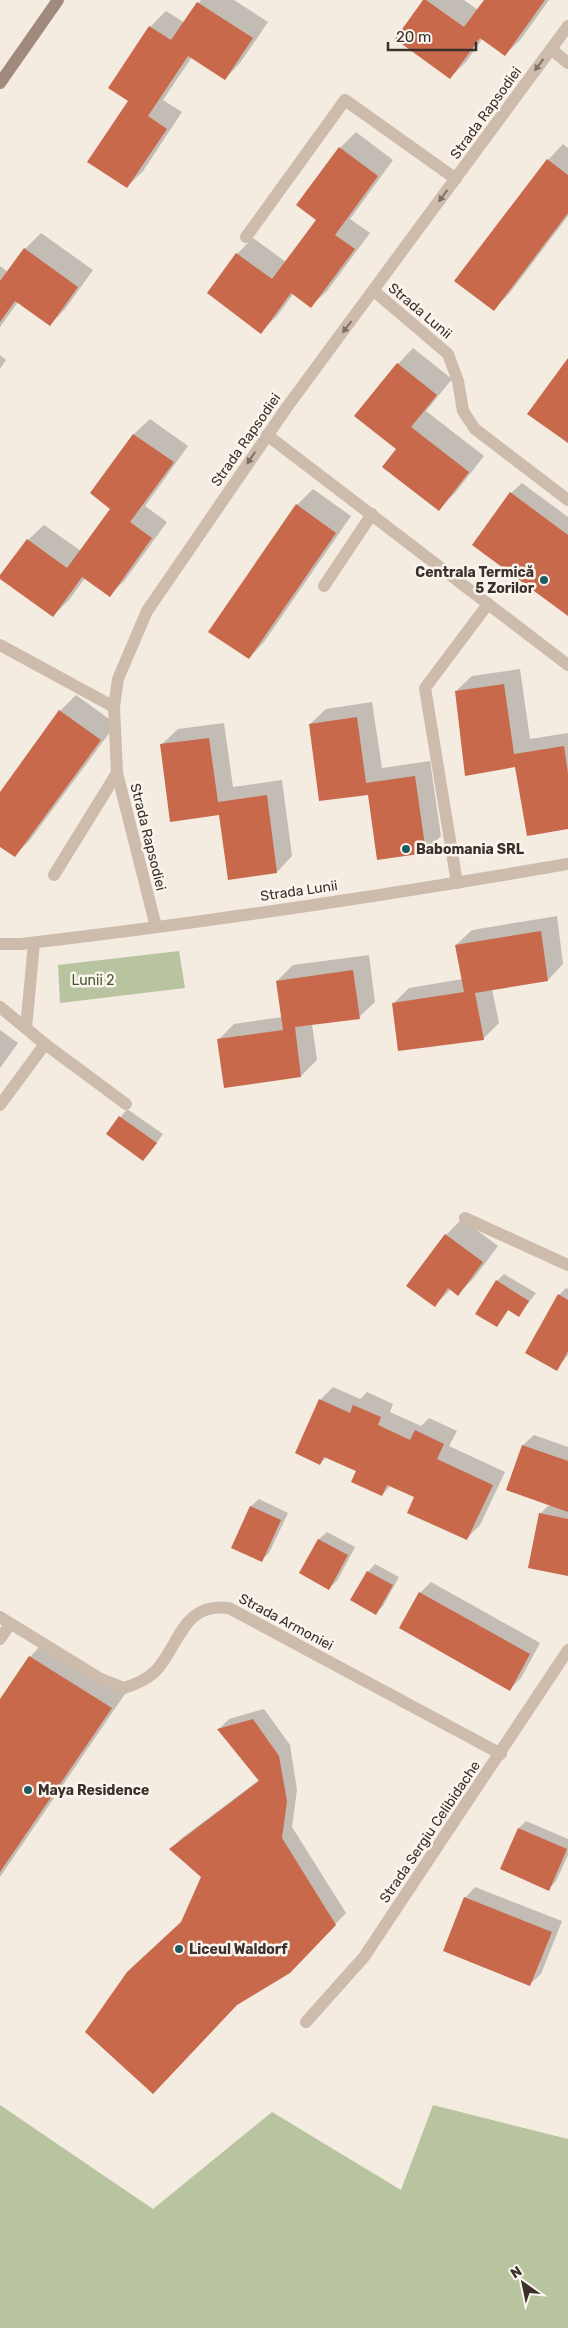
<svg xmlns="http://www.w3.org/2000/svg" width="568" height="2328" font-family="Rubik,sans-serif">
	<style>
		.green { fill: #b8c4a0 }
		.shadow { fill: #0003 }
		.building { fill: #c8694b }
		.lines { fill: none; stroke-linecap: round; stroke-linejoin: round }
		.service { stroke: #cdbbac; stroke-width: 12 }
		.minor { stroke: #cdbbac; stroke-width: 12 }
		.tertiary { stroke: #cdbbac; stroke-width: 12 }
		.secondary { stroke: #a18a7d; stroke-width: 12 }
		.oneway { fill: #7d6f65 }
		.poi-dot { fill: #1f5a5e; stroke: #fbf5ee; stroke-width: 2 }
		.labels { text-anchor: middle; dominant-baseline: central; stroke-width: 5; stroke-linejoin: round; paint-order: stroke }
		.street-label { font-size: 14px; fill: #3b302b; stroke: #fbf5ee }
		.poi-label { font-size: 14px; font-weight: bold; fill: #3b302b; stroke: #fbf5ee; text-anchor: start }
		.park-label { font-size: 14px; fill: #4a5a2e; stroke: #fbf5ee }
	</style>
	<rect width="100%" height="100%" fill="#f4ebe1"/>
	<g class="green">
		<path d="M179,951L185,988L60,1003L58,965Z"/>
		<path d="M0,2105L153,2209L272,2112L401,2190L433,2105L568,2139V2328H0Z"/>
	</g>
	<g class="shadow">
		<path d="M201,0H234L268,22L240,63L225,79L192,57L163,100L182,112L143,171L127,187L129,100L110,88L150,27L166,11L185,23Z"/>
		<path d="M424,0H464L478,10L485,0H549L521,39L505,55L483,38L466,62L450,78Z"/>
		<path d="M356,132L393,160L350,219L370,233L327,291L311,306L294,293L277,316L261,332L237,254L253,238L286,262L317,219L340,148Z"/>
		<path d="M563,144L568,148V216L509,294L493,310L548,160Z"/>
		<path d="M41,233L93,270L65,309L50,325L18,302L0,327V266L8,272L25,249Z"/>
		<path d="M413,348L452,379L426,411L484,456L455,493L439,509L397,449L398,364Z"/>
		<path d="M0,355L6,360L0,369Z"/>
		<path d="M150,419L188,446L145,506L167,522L125,580L110,595L85,578L69,600L53,616L0,577L28,540L44,525L81,551L112,508L91,493L134,434Z"/>
		<path d="M522,483L568,517V614L511,493Z"/>
		<path d="M313,489L351,516L264,642L249,658L297,505Z"/>
		<path d="M520,669L530,739L568,733V828L456,691L472,676Z"/>
		<path d="M76,695L116,724L30,840L15,855L0,845V794L60,711Z"/>
		<path d="M372,702L382,768L430,761L441,836L425,852L369,794L310,724L326,709Z"/>
		<path d="M224,723L233,787L282,780L292,856L277,872L220,814L162,744L178,729Z"/>
		<path d="M557,916L563,964L548,980L492,989L499,1023L483,1039L393,1004L409,988L463,979L456,945L472,930Z"/>
		<path d="M369,955L375,1002L359,1017L312,1024L317,1060L301,1076L225,1086L219,1039L234,1024L282,1017L277,981L293,965Z"/>
		<path d="M0,1030L18,1043L0,1068Z"/>
		<path d="M127,1109L163,1134L150,1152L108,1134Z"/>
		<path d="M462,1219L498,1246L474,1278L458,1294L451,1289L435,1305L446,1235Z"/>
		<path d="M504,1274L536,1293L519,1315L509,1309L496,1326L497,1281Z"/>
		<path d="M566,1288L568,1289V1355L557,1369L559,1295Z"/>
		<path d="M333,1387L360,1399L367,1392L393,1404L390,1412L421,1426L429,1418L457,1431L449,1446L505,1472L480,1525L467,1538L416,1496L391,1485L382,1495L357,1471L327,1457L320,1463V1400Z"/>
		<path d="M534,1435L568,1447V1575L540,1514L548,1506H556L507,1489L523,1445Z"/>
		<path d="M259,1499L288,1513L269,1553L262,1560L233,1547L251,1506Z"/>
		<path d="M327,1532L355,1547L337,1581L329,1588L301,1573L319,1539Z"/>
		<path d="M375,1564L399,1577L383,1606L376,1613L368,1572Z"/>
		<path d="M431,1582L540,1643L521,1678L510,1689L401,1627L420,1593Z"/>
		<path d="M45,1641L127,1691L0,1877V1701L30,1657Z"/>
		<path d="M264,1709L290,1745L297,1790L292,1827L346,1913L300,1961L182,1921L202,1877L171,1849L182,1838L259,1780L219,1729L229,1719Z"/>
		<path d="M526,1821L568,1839V1855L556,1881L549,1889L519,1828Z"/>
		<path d="M475,1887L562,1921L541,1974L530,1984L465,1898Z"/>
	</g>
	<g class="building">
		<path d="M423,0H426L464,27L484,0H545L505,56L480,38L450,79L395,39Z"/>
		<path d="M197,2L253,38L225,80L188,56L148,116L167,129L127,188L87,162L128,101L108,88L149,26L171,40Z"/>
		<path d="M339,147L378,176L335,235L355,249L311,308L291,293L261,334L207,293L236,253L272,279L316,220L296,205Z"/>
		<path d="M547,159L568,175V213L494,311L454,281Z"/>
		<path d="M24,248L78,287L50,326L15,301L0,322V281Z"/>
		<path d="M568,358V443L527,414Z"/>
		<path d="M397,363L437,395L411,427L469,472L439,511L382,467L396,449L354,416Z"/>
		<path d="M133,434L174,462L130,522L152,538L110,597L82,577L53,617L0,579V575L27,539L67,568L110,509L90,493Z"/>
		<path d="M510,492L568,535V616L472,545Z"/>
		<path d="M296,504L336,533L249,659L208,632Z"/>
		<path d="M504,684L514,754L564,746L568,773V829L527,836L515,767L465,776L455,691Z"/>
		<path d="M59,710L101,740L15,857L0,847V792Z"/>
		<path d="M357,717L366,783L415,776L426,853L377,860L368,795L319,801L309,724Z"/>
		<path d="M209,738L218,802L267,795L277,873L228,880L219,815L170,822L160,744Z"/>
		<path d="M541,931L548,981L475,993L484,1040L398,1051L392,1003L464,992L455,945Z"/>
		<path d="M353,970L360,1019L295,1027L301,1077L224,1088L217,1039L283,1030L276,981Z"/>
		<path d="M119,1116L157,1143L143,1161L106,1134Z"/>
		<path d="M445,1234L483,1262L458,1296L448,1288L435,1307L406,1286Z"/>
		<path d="M496,1280L529,1301L519,1317L508,1310L497,1327L475,1314Z"/>
		<path d="M558,1294L568,1300V1351L557,1371L525,1353Z"/>
		<path d="M319,1399L350,1413L353,1405L381,1417L378,1425L410,1440L415,1430L444,1444L437,1459L493,1485L467,1540L407,1513L414,1497L387,1485L382,1496L351,1482L356,1471L324,1457L320,1465L295,1453Z"/>
		<path d="M522,1445L568,1461V1512L506,1490Z"/>
		<path d="M250,1506L281,1520L262,1562L231,1548Z"/>
		<path d="M539,1513L568,1519V1576L528,1568Z"/>
		<path d="M318,1539L348,1555L329,1590L299,1573Z"/>
		<path d="M367,1571L393,1585L376,1615L350,1600Z"/>
		<path d="M419,1592L530,1654L510,1691L399,1628Z"/>
		<path d="M29,1656L112,1708L0,1872V1699Z"/>
		<path d="M253,1719L279,1756L287,1801L282,1838L336,1925L290,1973L237,2005L153,2094L85,2032L127,1972L181,1922L201,1877L169,1849L259,1781L217,1729Z"/>
		<path d="M518,1828L567,1849L549,1891L500,1869Z"/>
		<path d="M464,1897L552,1932L530,1986L443,1951Z"/>
	</g>
	<g class="lines">
		<g class="service">
			<path d="M551,49L568,63"/>
			<path d="M246,237L345,100L456,179"/>
			<path d="M374,291L448,354L458,381L463,411L475,429L568,500"/>
			<path d="M267,435L568,665"/>
			<path d="M324,586L372,514"/>
			<path d="M0,645L114,707"/>
			<path d="M54,875L117,773"/>
			<path d="M457,883L425,688L488,604"/>
			<path d="M45,1044L126,1104"/>
			<path d="M101,1679L124,1688C139,1683 153,1677 162,1663C182,1635 187,1603 229,1608L501,1754"/>
		</g>
		<g class="minor">
			<path d="M156,927L117,773L114,707L118,679L147,611L287,407L568,26"/>
			<path d="M0,1007L45,1044L0,1105"/>
			<path d="M26,1028L34,943"/>
			<path d="M465,1218L568,1265"/>
			<path d="M0,1617L101,1679"/>
			<path d="M0,1639L10,1624"/>
			<path d="M306,2022L364,1957L568,1650"/>
		</g>
		<path class="tertiary" d="M0,944H21C204,923 387,895 568,864"/>
		<path class="secondary" d="M0,83L58,0"/>
	</g>
	<defs><path id="oneway-solid" d="M-6-.8H1V-3.2L6.5 0L1 3.2V.8H-6Z" transform="scale(1.25)"/></defs>
	<g class="oneway">
		<use href="#oneway-solid" transform="translate(539 65) rotate(126)"/>
		<use href="#oneway-solid" transform="translate(443 196) rotate(126)"/>
		<use href="#oneway-solid" transform="translate(347 327) rotate(127)"/>
		<use href="#oneway-solid" transform="translate(251 458) rotate(124)"/>
	</g>
	<g class="poi-dot">
		<circle cx="544" cy="580" r="5"/>
		<circle cx="406" cy="849" r="5"/>
		<circle cx="28" cy="1790" r="5"/>
		<circle cx="179" cy="1949" r="5"/>
	</g>
	<g class="labels">
		<g class="street-label">
			<text transform="translate(486 113) rotate(-54)">Strada Rapsodiei</text>
			<text transform="translate(420 311) rotate(40)">Strada Lunii</text>
			<text transform="translate(246 440) rotate(-55)">Strada Rapsodiei</text>
			<text transform="translate(148 837) rotate(76)">Strada Rapsodiei</text>
			<text transform="translate(299 891) rotate(-8)">Strada Lunii</text>
			<text transform="translate(286 1622) rotate(28)">Strada Armoniei</text>
			<text transform="translate(430 1832) rotate(-56)">Strada Sergiu Celibidache</text>
		</g>
		<g class="poi-label">
			<text x="534" y="572" text-anchor="end">Centrala Termică<tspan x="534" dy="16">5 Zorilor</tspan></text>
			<text x="416" y="849">Babomania SRL</text>
			<text x="38" y="1790">Maya Residence</text>
			<text x="189" y="1949">Liceul Waldorf</text>
		</g>
		<g class="park-label">
			<text x="93" y="980">Lunii 2</text>
		</g>
	</g>
	<g transform="translate(523 2283) rotate(327)" stroke="#fbf5ee" stroke-width="4" paint-order="stroke">
	<path d="M0-4L9 19L0 12L-9 19Z" fill="#3b302b"/>
	<text y="-8" font-size="14" font-weight="bold" text-anchor="middle" fill="#3b302b">N</text>
	</g>
	<path d="M388 42v8h88v-8" fill="none" stroke="#3b302b" stroke-width="2.5"/>
	<text x="396" y="42" font-size="15" fill="#3b302b" stroke="#fbf5ee" stroke-width="4" paint-order="stroke">20 m</text>
</svg>
